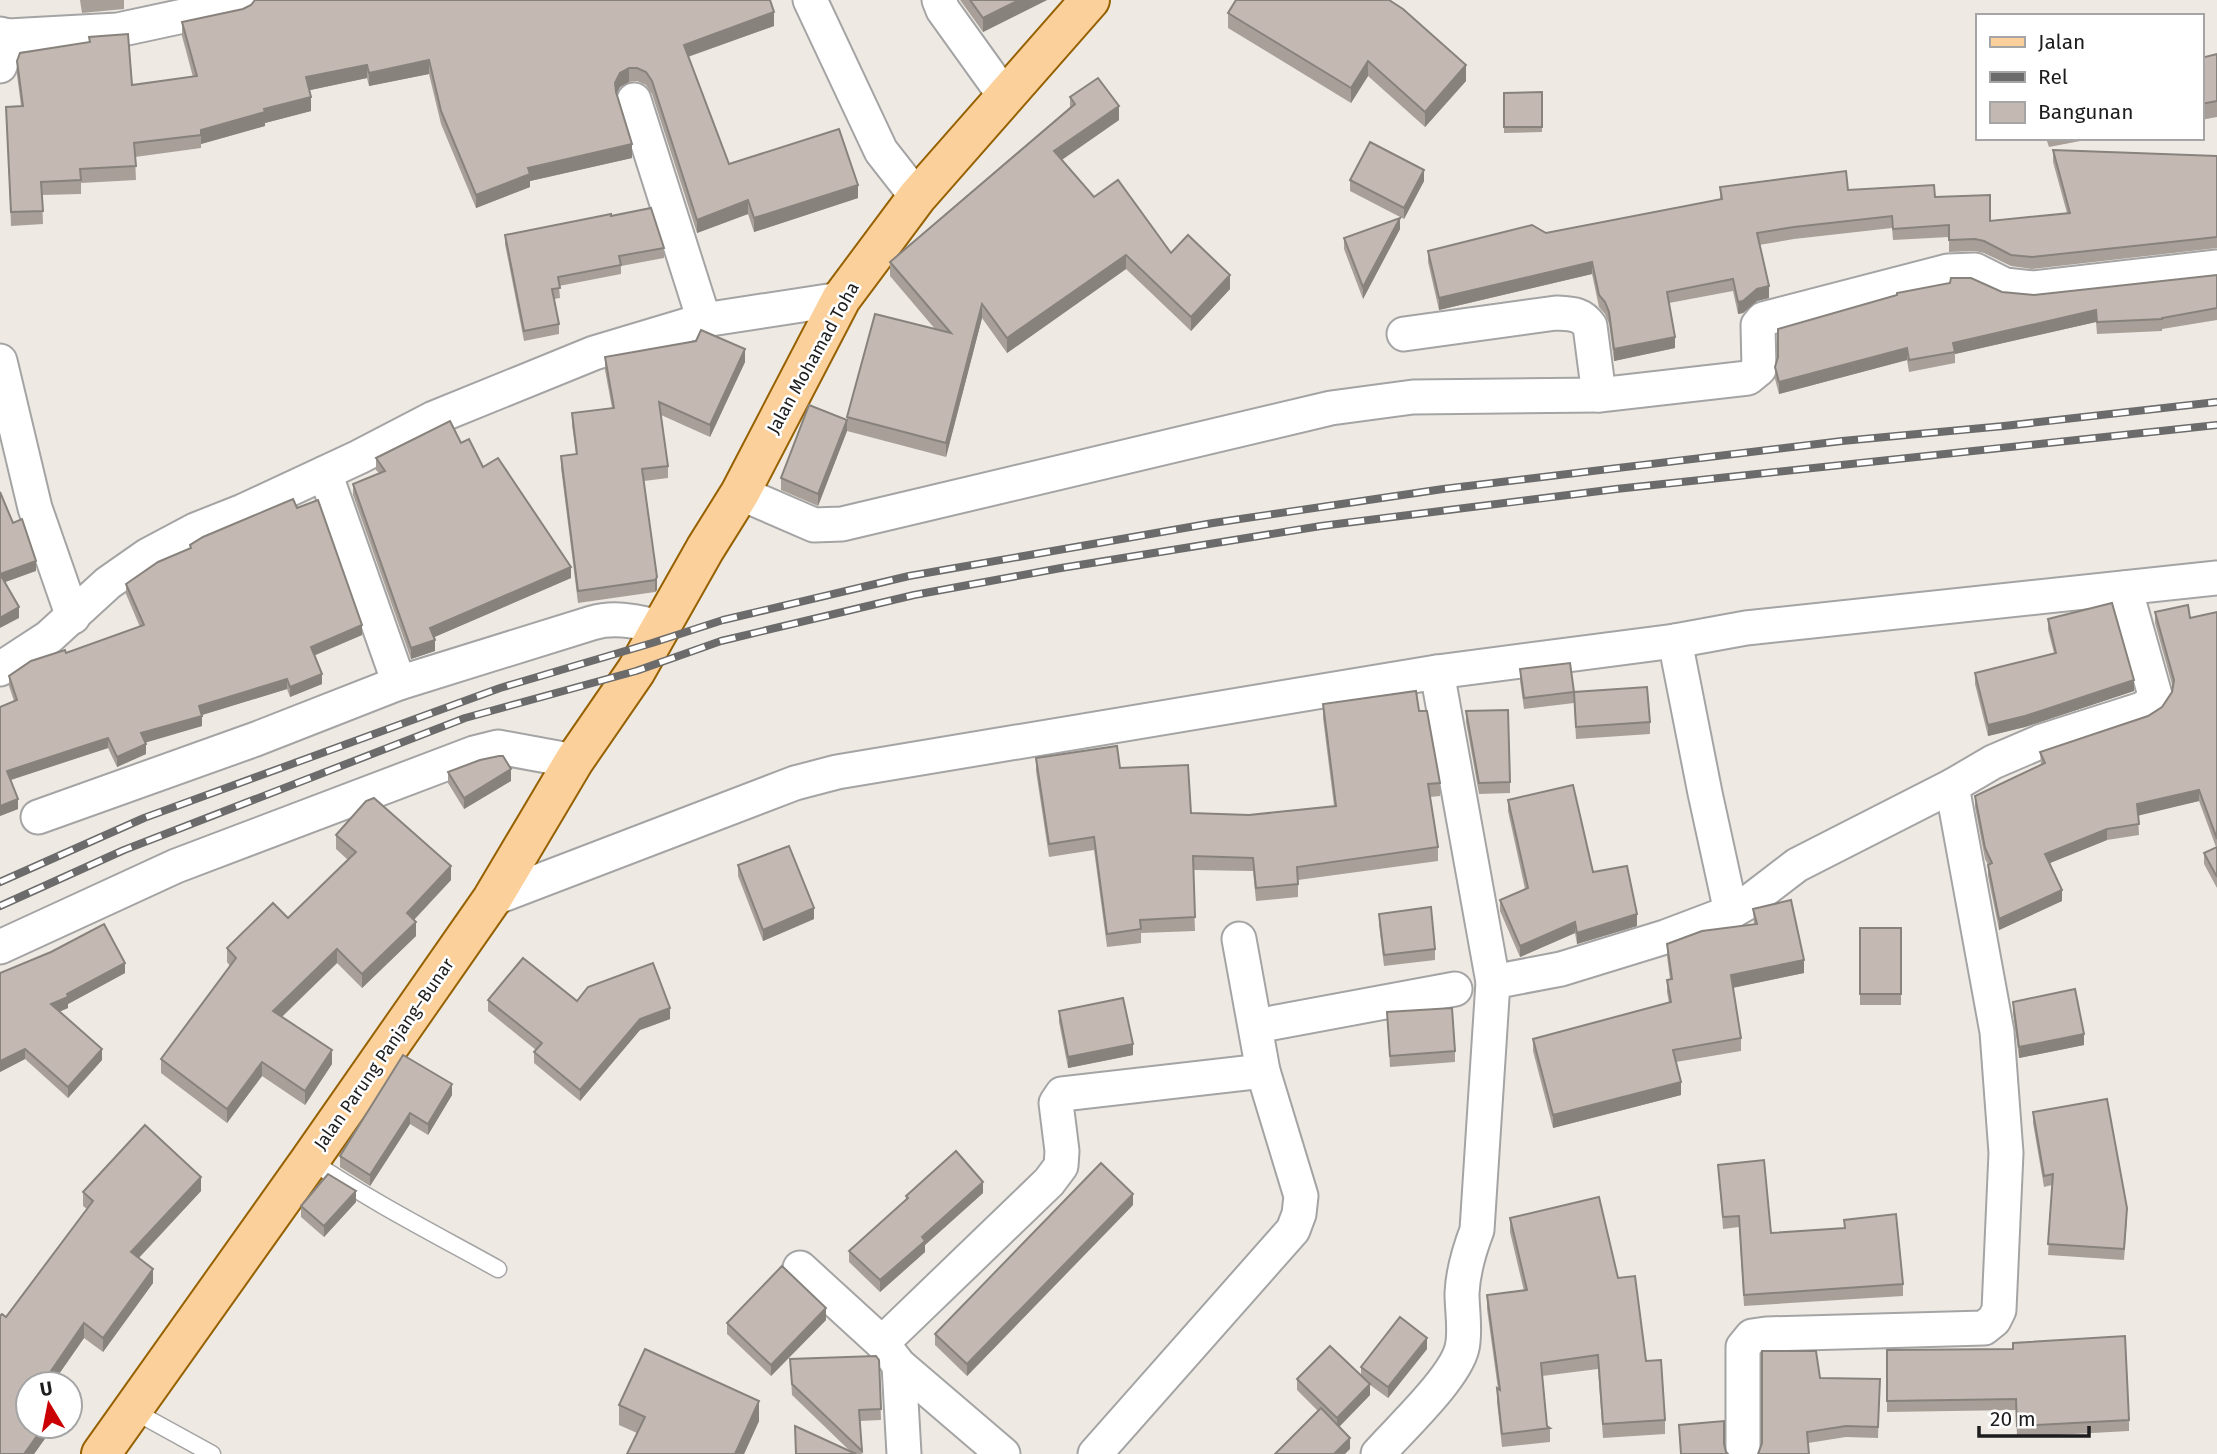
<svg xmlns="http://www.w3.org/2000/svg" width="2217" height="1454" font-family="'Fira Sans',sans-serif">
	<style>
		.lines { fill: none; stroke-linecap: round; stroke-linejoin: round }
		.service-casing { stroke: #a4a4a4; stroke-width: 19 }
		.minor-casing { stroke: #a4a4a4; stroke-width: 37 }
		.primary-casing { stroke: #966100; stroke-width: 42 }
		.service { stroke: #fff; stroke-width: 16 }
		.minor { stroke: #fff; stroke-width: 33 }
		.primary { stroke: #fcd09a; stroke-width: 38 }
		.rail-casing { stroke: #6b6b6b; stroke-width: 8 }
		.rail { stroke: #fff; stroke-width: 5; stroke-dasharray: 16; stroke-linecap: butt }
		.wall { fill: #a89f99 }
		.shaded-wall { fill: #88827d }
		.building { fill: #c3b9b2; stroke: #88827d; stroke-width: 2 }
		.labels { text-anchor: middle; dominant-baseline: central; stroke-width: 5; stroke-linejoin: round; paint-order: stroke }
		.street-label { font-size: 18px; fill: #1d1d1d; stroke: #fff }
	</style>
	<rect width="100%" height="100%" fill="#eeeae3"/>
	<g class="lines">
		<defs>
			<g id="service">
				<path d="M310,1160C370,1201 435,1234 498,1269"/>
				<path d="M132,1410L212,1454"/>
			</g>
			<g id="minor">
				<path d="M810,0L881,151L917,197"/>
				<path d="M939,0L943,10L1004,95"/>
				<path d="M0,34L8,36L118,30L239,4"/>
				<path d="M0,66L8,36"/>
				<path d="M634,100L704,320"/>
				<path d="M1404,334L1556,313C1571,314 1581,313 1590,326L1599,395"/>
				<path d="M0,361L35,508L73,617"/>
				<path d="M325,473L399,683"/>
				<path d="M740,493L814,525L842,524L1331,408L1413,397L1599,395L1748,378L1759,369L1758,325L1763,319L1948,271L1975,270L2005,285L2032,288L2217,267"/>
				<path d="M1675,641L1705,793L1731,912"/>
				<path d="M0,669L49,637L108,583L148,555L195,530L243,511L359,457L434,418L594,353L704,320L841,299"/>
				<path d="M38,817L256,739L399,683L592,623C616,616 637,622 661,627"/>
				<path d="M492,899L795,783L837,772L1437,672L1675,641L1746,628L2217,578"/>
				<path d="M0,947L176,866L474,753L498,747L574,761"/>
				<path d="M1493,982L1561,969L1665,937L1731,912L1750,901L1797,865L1952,786L1993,762L2042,741L2142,709L2151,703L2155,695L2125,588"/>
				<path d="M1256,1026L1455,989"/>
				<path d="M800,1268L882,1343L899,1365L1003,1454"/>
				<path d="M882,1343L1049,1182L1061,1166L1062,1151L1056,1103L1062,1094L1263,1071"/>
				<path d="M899,1365L904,1454"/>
				<path d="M1095,1454L1293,1230L1299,1214L1301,1196L1263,1071L1239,939"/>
				<path d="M1378,1454C1400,1429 1455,1378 1462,1348C1466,1331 1462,1311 1462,1293C1463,1271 1469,1251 1477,1230L1493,982L1437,672"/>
				<path d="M1743,1454V1347L1752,1336L1766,1334L1984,1328L1994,1320L1999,1310L2006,1153L1997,1032L1952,786"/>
			</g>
			<path id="primary" d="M101,1454L310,1160L492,899L574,761L636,671L705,549L740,493L841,299L917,197L1090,0"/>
		</defs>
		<use href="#service" class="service-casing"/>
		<use href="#minor" class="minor-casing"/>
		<use href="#primary" class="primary-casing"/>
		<use href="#service" class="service"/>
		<use href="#minor" class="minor"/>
		<use href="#primary" class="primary"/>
		<defs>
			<g id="rail">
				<path d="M0,882L144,818L500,688L652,643L723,620L909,576L1213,523L1443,489L1842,441L2004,426L2217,402"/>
				<path d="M0,906L124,850L465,718L636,671L721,641L914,595L1061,568L1321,526L1616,489L2217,425"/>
			</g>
		</defs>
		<use href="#rail" class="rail-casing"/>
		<use href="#rail" class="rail"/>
	</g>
	<g class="wall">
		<path d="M80,0H124V9L82,13Z"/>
		<path d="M960,0H1047L983,32Z"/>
		<path d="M1228,13L1466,81L1425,127L1368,76L1351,103L1228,28Z"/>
		<path d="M182,22L774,26L688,57L729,164L858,198L754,232L748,214L697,233L652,94L646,85L637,81L629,82L620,87L616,94L632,158L530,181V187L476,208L441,124L429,74L369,86L367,78L310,90L311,111L265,123V126L201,144V148L135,157L136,180L81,183V194L42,195L43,224L11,226L6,107L21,106L17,75V61L89,42V37L132,85L193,77L182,36Z"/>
		<path d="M2217,54V117L2201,120V58Z"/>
		<path d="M1542,92V132L1504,133V93Z"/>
		<path d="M1070,97L1119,120L1062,160L1094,197L1171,253L1230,289L1191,331L1126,269L1007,353L982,318L946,457L847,431L818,506L781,490V478L847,420V417L935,329L890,276V262L1070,107Z"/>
		<path d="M2046,138H2096L2049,147Z"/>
		<path d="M2053,150L2217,156V248L2032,269L2011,266L1984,253L1975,251L1949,252V237L1893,240L1892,228L1794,239L1759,245L1769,298L1757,301L1743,313L1738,314L1733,291L1669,303L1675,348L1614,361L1609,324L1605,314L1599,307L1592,274L1439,310L1428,262V251L1546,233L1720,199V187L1848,190L1935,197L1990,221L2067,213L2053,162Z"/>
		<path d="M1350,180L1424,181L1404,219L1350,191Z"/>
		<path d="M611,216L664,248V258L621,266V274L559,286L560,298L554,299L559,324V334L524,341L505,244V235Z"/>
		<path d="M1400,229L1363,299L1344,249V238Z"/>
		<path d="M2217,275V320L2162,329V331L2097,334L2096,322L1955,354V363L1909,372L1907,360L1779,394L1775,379V367L2002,292L2034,295Z"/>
		<path d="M605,357L745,362L710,437L661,415L668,466V478L644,481L657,590L655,592L578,603L561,468V456L576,454L572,425V413L612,408L605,370Z"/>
		<path d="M461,443L483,467L571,578L434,637L435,651L411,659L353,495V484L379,473L376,470V458Z"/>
		<path d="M190,545L362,635L314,655L322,684L290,697L287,689L201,715L202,726L145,742L146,754L117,767L108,748L11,780L18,809L0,816L14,701L9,686V676L66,653L140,627L126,594V584L190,548Z"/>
		<path d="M2155,612L2190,618L2217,612V888L2204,864V853L2216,847L2199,801L2138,815L2139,835L2107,840L2050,863L2062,901L1999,930L1988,876V865L1985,859L1975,807V796L2041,765L2040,752L2148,716L2162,707L2172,692L2173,688L2155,623Z"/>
		<path d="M2048,619L2134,691L2025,727L1988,736L1975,684V673L2054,653L2048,630Z"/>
		<path d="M1520,669L1650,722V734L1576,739L1574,703L1524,709L1520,681Z"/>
		<path d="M1323,704L1419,711L1440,783V796L1430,797L1438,847V861L1298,880V897L1256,901L1253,871L1193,870L1195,931L1141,933V943L1107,947L1094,850L1049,857L1036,771V758L1120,768L1191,813L1249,815L1334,806L1323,718Z"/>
		<path d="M1466,711L1510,782V793L1479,794L1466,722Z"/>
		<path d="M448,772L511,781L464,809L448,783Z"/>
		<path d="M1508,800L1593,872L1637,926L1577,944L1575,933L1520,957L1500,911V900L1525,889L1508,811Z"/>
		<path d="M336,835L451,880L414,920L416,936L362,988L337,963L282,1017L332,1064L305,1105L262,1076L227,1123L161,1073V1059L230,966L227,962V948L288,918L348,860L336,849Z"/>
		<path d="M738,865L814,919L763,941L738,876Z"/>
		<path d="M1753,909L1804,973L1733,988L1741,1038V1051L1676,1062L1681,1095L1553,1128L1533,1051V1039L1669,1003L1667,992V980L1670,979L1667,956V944L1754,925Z"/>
		<path d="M1379,914L1435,949V960L1384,966L1379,925Z"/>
		<rect x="1860" y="928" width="41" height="77"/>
		<path d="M0,973H125L68,1004V1008L59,1012L102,1060L68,1098L25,1059L0,1072Z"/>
		<path d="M488,1000L577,1001L670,1019L640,1030L580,1101L534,1063V1052L536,1050L488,1011Z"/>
		<path d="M2013,1002L2084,1045L2019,1058L2013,1013Z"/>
		<path d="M1059,1011L1133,1055L1068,1068L1059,1022Z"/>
		<path d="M1387,1012L1455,1051V1062L1390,1067Z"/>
		<path d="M403,1055L452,1095L428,1135L410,1124L370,1186L340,1167V1156Z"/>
		<path d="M2033,1112L2127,1219L2124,1260L2048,1255L2052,1185L2044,1187L2033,1123Z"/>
		<path d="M1718,1165L1771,1233L1844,1228V1220L1903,1284V1296L1744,1306L1739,1227L1723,1229Z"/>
		<path d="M201,1191L139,1258L153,1283L103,1352L84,1338L52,1384H28V1426H49V1433L34,1454H0L6,1317L87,1209L83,1206V1192Z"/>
		<path d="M983,1193L925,1245V1252L880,1292L849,1262V1251L906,1200V1196Z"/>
		<path d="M356,1202L324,1237L301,1217V1206Z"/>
		<path d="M1133,1205L967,1376L935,1345V1334Z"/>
		<path d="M1510,1218L1618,1278L1665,1420V1434L1603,1438L1598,1369L1542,1376L1547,1426L1550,1428V1442L1502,1447L1497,1402V1388L1498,1389L1487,1309V1295L1524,1291L1510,1232Z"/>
		<path d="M826,1320L771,1376L727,1334V1323Z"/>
		<path d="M1427,1349L1388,1398L1370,1385V1395L1339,1427L1350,1449L1318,1411L1297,1390V1379L1361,1375V1367Z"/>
		<path d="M1887,1350L2129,1420V1431L2017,1437L2016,1410L1887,1412Z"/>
		<path d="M790,1359L879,1360L881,1420L860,1421L862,1454H796L795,1426L851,1452L792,1395Z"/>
		<path d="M1820,1378L1880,1379L1878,1438L1846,1437L1808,1443L1758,1454Z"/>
		<path d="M619,1405L759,1421L744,1454H627L637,1433L619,1425Z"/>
	</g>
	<g class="shaded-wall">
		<path d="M1019,0H1047L983,32V18Z"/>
		<path d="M774,12V26L684,58V45Z"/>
		<path d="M429,60V74L369,86V73Z"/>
		<path d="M1368,61V76L1351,103V88Z"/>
		<path d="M367,65V78L306,91V77Z"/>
		<path d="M1466,65V81L1425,127V112Z"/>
		<path d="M629,68V82L620,87L615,97V83L620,73Z"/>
		<path d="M311,97V111L265,123V126L201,144V130L264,109Z"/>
		<path d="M1119,106V120L1054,165V151Z"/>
		<path d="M632,144V158L530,181V187L476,208V195L528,168Z"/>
		<path d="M1424,170V181L1404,219V208Z"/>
		<path d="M858,185V198L754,232V218Z"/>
		<path d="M748,200V214L697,233V220Z"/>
		<path d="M1400,218V229L1363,299V287Z"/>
		<path d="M1126,255V269L1007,353V338Z"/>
		<path d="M1592,262V274L1439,310V298Z"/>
		<path d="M1230,275V289L1191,331V317Z"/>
		<path d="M1769,286V298L1757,301L1743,313L1738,314V302L1757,289Z"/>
		<path d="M982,304V318L946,457V443Z"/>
		<path d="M2096,310V322L1955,354L1953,343Z"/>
		<path d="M1675,337V348L1614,361V349Z"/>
		<path d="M1907,348V360L1779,394V382Z"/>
		<path d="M745,349V362L710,437V425Z"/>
		<path d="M847,420V431L818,506V494Z"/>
		<path d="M36,561V571L0,584V574Z"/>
		<path d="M571,567V578L430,639V628Z"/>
		<path d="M657,577V590L655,592V580Z"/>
		<path d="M19,607V618L0,628V618Z"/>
		<path d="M362,625V635L311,657V647Z"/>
		<path d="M435,640V651L411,659V648Z"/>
		<path d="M322,674V684L290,697V687Z"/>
		<path d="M287,679V689L199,716V706Z"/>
		<path d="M2134,680V691L2025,727L1988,736V725Z"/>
		<path d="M202,716V726L141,744V733Z"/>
		<path d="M108,738V748L7,781V771Z"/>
		<path d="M146,744V754L117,767V757Z"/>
		<path d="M511,769V781L464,809V798Z"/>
		<path d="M2199,790V801L2137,816V804Z"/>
		<path d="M18,799V809L0,816V806Z"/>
		<path d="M2107,829V840L2045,865V854Z"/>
		<path d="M451,866V880L407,927V913Z"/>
		<path d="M2062,890V901L1999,930V919Z"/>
		<path d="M814,908V919L763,941V930Z"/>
		<path d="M1637,914V926L1577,944V933Z"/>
		<path d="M416,922V936L362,988V974Z"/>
		<path d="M1575,922V933L1520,957V946Z"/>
		<path d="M337,949V963L273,1025V1011Z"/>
		<path d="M1804,960V973L1731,988V975Z"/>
		<path d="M125,963V973L68,1004V1008L51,1015V1004L67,994Z"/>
		<path d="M670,1008V1019L640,1030L580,1101V1090L640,1019Z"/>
		<path d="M2084,1034V1045L2019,1058V1047Z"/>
		<path d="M1133,1044V1055L1068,1068V1057Z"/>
		<path d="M25,1049V1059L0,1072V1061Z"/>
		<path d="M102,1049V1060L68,1098V1087Z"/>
		<path d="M332,1050V1064L305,1105V1091Z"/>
		<path d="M262,1062V1076L227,1123V1109Z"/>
		<path d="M1681,1082V1095L1553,1128V1115Z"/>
		<path d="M452,1084V1095L428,1135V1124Z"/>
		<path d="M410,1113V1124L370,1186V1175Z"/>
		<path d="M201,1177V1191L131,1266V1252Z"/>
		<path d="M983,1182V1193L925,1245V1252L880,1292V1280L922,1237Z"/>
		<path d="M356,1191V1202L324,1237V1226Z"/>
		<path d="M1133,1194V1205L967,1376V1364Z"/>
		<path d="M153,1269V1283L103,1352V1338Z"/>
		<path d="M826,1308V1320L771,1376V1365Z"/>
		<path d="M84,1323V1338L52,1384H42Z"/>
		<path d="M1427,1338V1349L1388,1398V1387Z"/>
		<path d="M1370,1384V1395L1337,1429V1418Z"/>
		<path d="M759,1401V1421L744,1454H735Z"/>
		<path d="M44,1426H49V1433L34,1454H24Z"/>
		<path d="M1350,1438V1449L1345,1454H1334Z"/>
	</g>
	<g class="building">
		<path d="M255,0H770L774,12L684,45L729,164L839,129L858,185L754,218L748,200L697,220L652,81L646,72L637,68H629L620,73L615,83L616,92L632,144L528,168L530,174L476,195L441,111L429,60L369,73L367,65L306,77L311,97L264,109L265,112L201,130V135L134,143L136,166L80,169L81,180L41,182L43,211L11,212L6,107L23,106L17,61L20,53L90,42L89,37L128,34L132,85L197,76L182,22L243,9L251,5Z"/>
		<path d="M970,0H1019L983,18Z"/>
		<path d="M1236,0H1389L1403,9L1466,65L1425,112L1368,61L1351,88L1228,13Z"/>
		<path d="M2217,54V101L2201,104V58Z"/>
		<path d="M1098,78L1119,106L1054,151L1094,197L1118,180L1171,253L1188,235L1230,275L1191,317L1126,255L1007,338L982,304L946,443L847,417L875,314L951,333L890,262L1075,104L1070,97Z"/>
		<path d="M1542,92V127H1504V93Z"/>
		<path d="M1370,142L1424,170L1404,208L1350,180Z"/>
		<path d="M2053,150L2217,156V237L2032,257L2011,255L1984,241L1975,239L1949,240V225L1893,229L1892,216L1794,227L1757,233L1769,286L1757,289L1743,301L1738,302L1733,279L1667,292L1675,337L1614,349L1609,312L1605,302L1599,295L1592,262L1439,298L1428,251L1532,225L1546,233L1722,199L1720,187L1789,178L1846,171L1848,190L1934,185L1935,197L1990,195V221L2070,213Z"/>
		<path d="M651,208L664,248L619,256L621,265L558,277L560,288L552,289L559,324L524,331L505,235L611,214V216Z"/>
		<path d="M1400,218L1363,287L1344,238Z"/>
		<path d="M2217,275V308L2162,318V319L2097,322L2096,310L1953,343L1955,352L1909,360L1907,348L1779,382L1775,367L1778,357V329L1897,295V293L1950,283L1951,278H1971L2002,292L2034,295Z"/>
		<path d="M701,330L745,349L710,425L659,402L668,466L642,469L657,577L655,580L578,591L561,456L577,454L572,413L614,408L605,357L696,341Z"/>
		<path d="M809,405L847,420L818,494L781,478Z"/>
		<path d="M450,421L461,443L469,439L483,467L498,458L571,567L430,628L435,640L411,648L353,484L385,471L376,458Z"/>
		<path d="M0,492L13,523L22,519L36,561L0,574L19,607L0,618Z"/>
		<path d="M293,499L297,508L318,500L362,625L311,647L322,674L290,687L287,679L199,706L202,716L141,733L146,744L117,757L108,738L7,771L18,799L0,806V707L17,700L9,676L31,661L65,650L66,653L144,625L126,584L158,562L191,548L190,545L203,537Z"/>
		<path d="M2112,603L2134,680L2025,716L1988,725L1975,673L2056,653L2048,619Z"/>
		<path d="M2188,605L2190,618L2217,612V839L2199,790L2137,804L2139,824L2107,829L2045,854L2062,890L1999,919L1988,865L1992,863L1985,848L1975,796L2045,763L2040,752L2148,716L2162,707L2172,692L2174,680L2155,612Z"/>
		<path d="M1570,663L1574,692L1524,698L1520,669Z"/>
		<path d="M1647,687L1650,722L1576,727L1574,692Z"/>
		<path d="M1416,691L1419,711H1427L1440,783L1428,784L1438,847L1297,867L1298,884L1256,888L1253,858L1193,856L1195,917L1140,920L1141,929L1107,934L1094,837L1049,844L1036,758L1117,746L1120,768L1188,765L1191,813L1249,815L1336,806L1323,704Z"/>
		<path d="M1508,710L1510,782L1479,783L1466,711Z"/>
		<path d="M499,756H503L511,769L464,798L448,772L480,760Z"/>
		<path d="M1573,785L1593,872L1627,866L1637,914L1577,933L1575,922L1520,946L1500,900L1528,888L1508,800Z"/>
		<path d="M374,798L451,866L407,913L416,922L362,974L337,949L273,1011L332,1050L305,1091L262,1062L227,1109L161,1059L236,958L227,948L273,903L288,918L356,852L336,835L366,801Z"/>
		<path d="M789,846L814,908L763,930L738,865Z"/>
		<path d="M2217,847V877L2204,853Z"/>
		<path d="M1791,900L1804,960L1731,975L1741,1038L1673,1050L1681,1082L1553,1115L1533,1039L1671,1002L1667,980L1672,979L1667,944L1702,931L1757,924L1753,909Z"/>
		<path d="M1431,907L1435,949L1384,955L1379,914Z"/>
		<path d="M104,924L125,963L67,994L68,997L51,1004L102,1049L68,1087L25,1049L0,1061V973L51,952Z"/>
		<rect x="1860" y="928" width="41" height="66"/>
		<path d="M523,958L577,1001L588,987L653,963L670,1008L640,1019L580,1090L534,1052L542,1043L488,1000Z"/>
		<path d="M2075,989L2084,1034L2019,1047L2013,1002Z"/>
		<path d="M1123,998L1133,1044L1068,1057L1059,1011Z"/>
		<path d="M1452,1008L1455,1051L1390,1056L1387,1012Z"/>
		<path d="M403,1055L452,1084L428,1124L410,1113L370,1175L340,1156Z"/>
		<path d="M2107,1099L2127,1208L2124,1249L2048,1244L2053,1174L2044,1176L2033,1112Z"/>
		<path d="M145,1125L201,1177L131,1252L153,1269L103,1338L84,1323L42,1384H28V1426H44L24,1454H0V1316L2,1314L6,1317L93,1201L83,1192Z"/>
		<path d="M956,1151L983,1182L922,1237L925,1241L880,1280L849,1251L908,1198L906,1196Z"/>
		<path d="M1764,1160L1771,1233L1845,1228L1844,1220L1896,1214L1903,1284L1744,1295L1739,1216L1723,1217L1718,1165Z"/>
		<path d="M1101,1163L1133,1194L967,1364L935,1334Z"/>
		<path d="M328,1174L356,1191L324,1226L301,1206Z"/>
		<path d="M1599,1197L1618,1278L1635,1276L1646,1361L1661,1360L1665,1420L1603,1424L1598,1355L1541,1363L1547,1426L1550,1428L1502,1434L1497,1388L1500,1390L1487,1295L1527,1290L1510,1218Z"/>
		<path d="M782,1266L826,1308L771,1365L727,1323Z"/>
		<path d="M1400,1317L1427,1338L1388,1387L1361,1367Z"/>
		<path d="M2125,1336L2129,1420L2017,1426L2016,1399L1887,1401V1350L2013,1349V1343Z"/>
		<path d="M1330,1346L1370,1384L1337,1418L1297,1379Z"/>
		<path d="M645,1349L759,1401L735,1454H627L645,1417L619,1405Z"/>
		<path d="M1762,1351H1816L1820,1378L1880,1379L1878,1427L1846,1426L1807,1432L1809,1454H1758L1762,1443Z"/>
		<path d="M876,1356L879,1360L881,1409L859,1410L862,1451L792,1384L790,1359Z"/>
		<path d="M1321,1408L1350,1438L1334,1454H1275Z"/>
		<path d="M1724,1421V1444L1726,1452L1728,1454H1681L1679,1425Z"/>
		<path d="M795,1426L856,1454H796Z"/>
	</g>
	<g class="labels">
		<g class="street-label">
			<text transform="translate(813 358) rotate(-61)">Jalan Mohamad Toha</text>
			<text transform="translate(384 1054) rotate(-55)">Jalan Parung Panjang–Bunar</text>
		</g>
	</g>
	<rect x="1976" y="14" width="228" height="126" fill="#ffffff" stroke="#a5a5a5" stroke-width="2"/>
	<rect x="1990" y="37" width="35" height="10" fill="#fcd09a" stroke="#a5a5a5" stroke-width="2"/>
	<text x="2038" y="49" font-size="21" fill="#1d1d1d">Jalan</text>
	<rect x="1990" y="72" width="35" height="10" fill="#6b6b6b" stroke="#a5a5a5" stroke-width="2"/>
	<text x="2038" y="84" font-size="21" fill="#1d1d1d">Rel</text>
	<rect x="1990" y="102" width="35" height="21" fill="#c3b9b2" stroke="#a5a5a5" stroke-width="2"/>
	<text x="2038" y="119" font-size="21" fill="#1d1d1d">Bangunan</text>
	<g transform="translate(49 1405) rotate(350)"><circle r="33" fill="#ffffff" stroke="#a5a5a5" stroke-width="2"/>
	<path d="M0-5L12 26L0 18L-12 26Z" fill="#ca0004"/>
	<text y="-10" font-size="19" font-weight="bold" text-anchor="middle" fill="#1d1d1d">U</text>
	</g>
	<path d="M1979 1426v10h110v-10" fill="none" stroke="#1d1d1d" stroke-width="3.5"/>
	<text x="1990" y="1426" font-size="21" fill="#1d1d1d" stroke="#ffffff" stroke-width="5" paint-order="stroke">20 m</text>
</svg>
